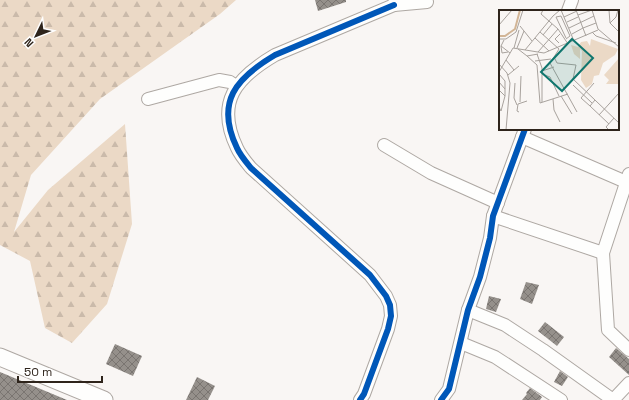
<svg xmlns="http://www.w3.org/2000/svg" width="629" height="400" font-family="'Space Grotesk',sans-serif">
	<style>
		.forest { fill: url(#forest-firs) }
		.building { fill: url(#building-cross-hatch) }
		.lines { fill: none; stroke-linecap: round; stroke-linejoin: round }
		.street-casing { stroke: #aea8a3; stroke-width: 14 }
		.secondary-casing { stroke: #aea8a3; stroke-width: 19 }
		.street { stroke: #fefefd; stroke-width: 12 }
		.secondary { stroke: #fefefd; stroke-width: 17 }
		.cycleway-casing { stroke: #fff; stroke-width: 8 }
		.cycleway { stroke: #0057b8; stroke-width: 6 }
		.inset-river { fill: none; stroke: #d2b596; stroke-width: 2 }
		.inset-road { fill: none; stroke: #a8a29d; stroke-width: 1 }
		.view { fill: #0f766e; fill-opacity: 0.15; stroke: #0f766e; stroke-width: 2 }
		.inset-edge { fill: none; stroke: #2e241b; stroke-width: 2 }
	</style>
	<defs>
		<pattern id="forest-firs" width="22" height="20" patternUnits="userSpaceOnUse"><rect width="22" height="20" fill="#ebd9c6"/><path d="M5 1l3.5 6h-7zM16 11l3.5 6h-7z" fill="#cabaaa"/></pattern>
		<pattern id="building-cross-hatch" width="8" height="8" patternUnits="userSpaceOnUse"><rect width="8" height="8" fill="#95908b"/><path d="M0 0l8 8M0 8l8-8" fill="none" stroke="#7a7571"/></pattern>
	</defs>
	<rect width="100%" height="100%" fill="#f9f6f4"/>
	<path class="forest" d="M0,0H236L220,14L100,99L31,175L14,232L48,190L125,124L132,224L107,304L72,343L45,328L30,261L0,245Z"/>
	<g class="building">
		<path d="M315,0H346V2L318,11Z"/>
		<path d="M526,282L539,285L532,304L520,299Z"/>
		<path d="M489,296L501,299L496,312L486,309Z"/>
		<path d="M545,322L564,337L557,346L538,331Z"/>
		<path d="M115,344L142,356L133,376L106,364Z"/>
		<path d="M616,348L629,359V375L609,357Z"/>
		<path d="M560,371L568,377L562,386L554,382Z"/>
		<path d="M0,372L67,400H0Z"/>
		<path d="M197,377L215,386L208,400H186Z"/>
		<path d="M530,388L542,397L540,400H522L527,394L526,393Z"/>
	</g>
	<g class="lines">
		<defs>
			<g id="street">
				<path d="M395,0L394,5L427,2"/>
				<path d="M568,11L572,0"/>
				<path d="M148,99L219,80L230,82L236,86"/>
				<path d="M522,137L626,182"/>
				<path d="M384,145L431,173L498,203"/>
				<path d="M629,174L603,253L608,330L629,350"/>
				<path d="M493,216L603,253"/>
				<path d="M468,310L505,325L543,350L613,400L629,383"/>
				<path d="M461,343L495,357L561,400"/>
				<path d="M360,400L364,394L388,329L391,316L390,305L386,296L370,275L251,168C246,162 240,155 237,148C215,102 236,78 275,55L394,5"/>
				<path d="M441,400L449,389L468,310L480,277L490,238L493,216L525,129"/>
			</g>
			<path id="secondary" d="M0,357L104,400"/>
		</defs>
		<use href="#street" class="street-casing"/>
		<use href="#secondary" class="secondary-casing"/>
		<use href="#street" class="street"/>
		<use href="#secondary" class="secondary"/>
		<defs>
			<g id="cycleway">
				<path d="M360,400L364,394L388,329L391,316L390,305L386,296L370,275L251,168C246,162 240,155 237,148C215,102 236,78 275,55L394,5"/>
				<path d="M441,400L449,389L468,310L480,277L490,238L493,216L525,129"/>
			</g>
		</defs>
		<use href="#cycleway" class="cycleway-casing"/>
		<use href="#cycleway" class="cycleway"/>
	</g>
	<g transform="translate(499 10)">
		<rect width="120" height="120" fill="#f9f6f4"/>
		<path d="M120,48V74H107L110,70L105,65Z" fill="#ebd9c6"/>
		<path d="M92,29L119,39L116,45L104,53L100,65L95,66L93,74L87,78L82,70L83,41L81,39V49L75,44L72,35L79,37L82,32L88,31L91,36Z" fill="#ebd9c6"/>
		<path class="inset-river" d="M0,26H6L16,19L21,0"/>
		<path class="inset-road" d="M44,0L42,4L59,19L69,34M62,0L75,31M77,0L87,26M93,0L99,19L120,37M110,0L111,13L120,22M79,5L93,0M57,7L62,6L71,26L67,29M57,7L67,28M65,7L78,1M68,12L79,7M111,13L117,7L119,0M0,15L13,0M21,16L33,31M70,18L95,6M84,18L97,13M41,22L60,39L55,47L58,53L77,55L74,69M93,22L97,26L117,33M73,24L84,18M44,25L53,14M36,28L50,41M0,29H7L17,22L24,0M5,30L2,36L11,43M60,33L56,29L61,24M2,36L3,43L9,42M15,38L20,20M18,38L25,21M19,39L28,46L39,44M26,40L54,6L61,0M39,42L59,19M38,44L43,58V92M28,46L38,55L41,93L69,84M55,47L51,53L78,102M7,50L15,60M36,51L52,49M0,54L8,63L11,73L7,120M43,61L55,57M0,62L14,38L45,43L99,20M0,64L6,71V79M43,64L51,67L60,86M9,65L20,56M73,70L74,69L120,113M0,72L6,79V86L0,80M16,73L15,88L18,95M74,75L93,93M62,86L73,104M54,89L55,100L61,112M96,90L91,96L110,114M21,92L22,66M91,96L82,88L95,73M0,97L2,101L6,86M20,102L18,101L19,94L28,91M100,105L120,83M110,120L107,117L115,108"/>
		<path class="view" d="M73,29L94,48L63,81L42,62Z"/>
		<rect width="120" height="120" class="inset-edge"/>
	</g>
	<g transform="translate(36 36) rotate(227)" stroke="#ffffff" stroke-width="3" paint-order="stroke">
	<path d="M0-3L7 15L0 10L-7 15Z" fill="#2e241b"/>
	<text y="-6" font-size="11" font-weight="bold" text-anchor="middle" fill="#2e241b">N</text>
	</g>
	<path d="M18 376v6h84v-6" fill="none" stroke="#2e241b" stroke-width="2"/>
	<text x="24" y="376" font-size="12" fill="#2e241b" stroke="#ffffff" stroke-width="3" paint-order="stroke">50 m</text>
</svg>
